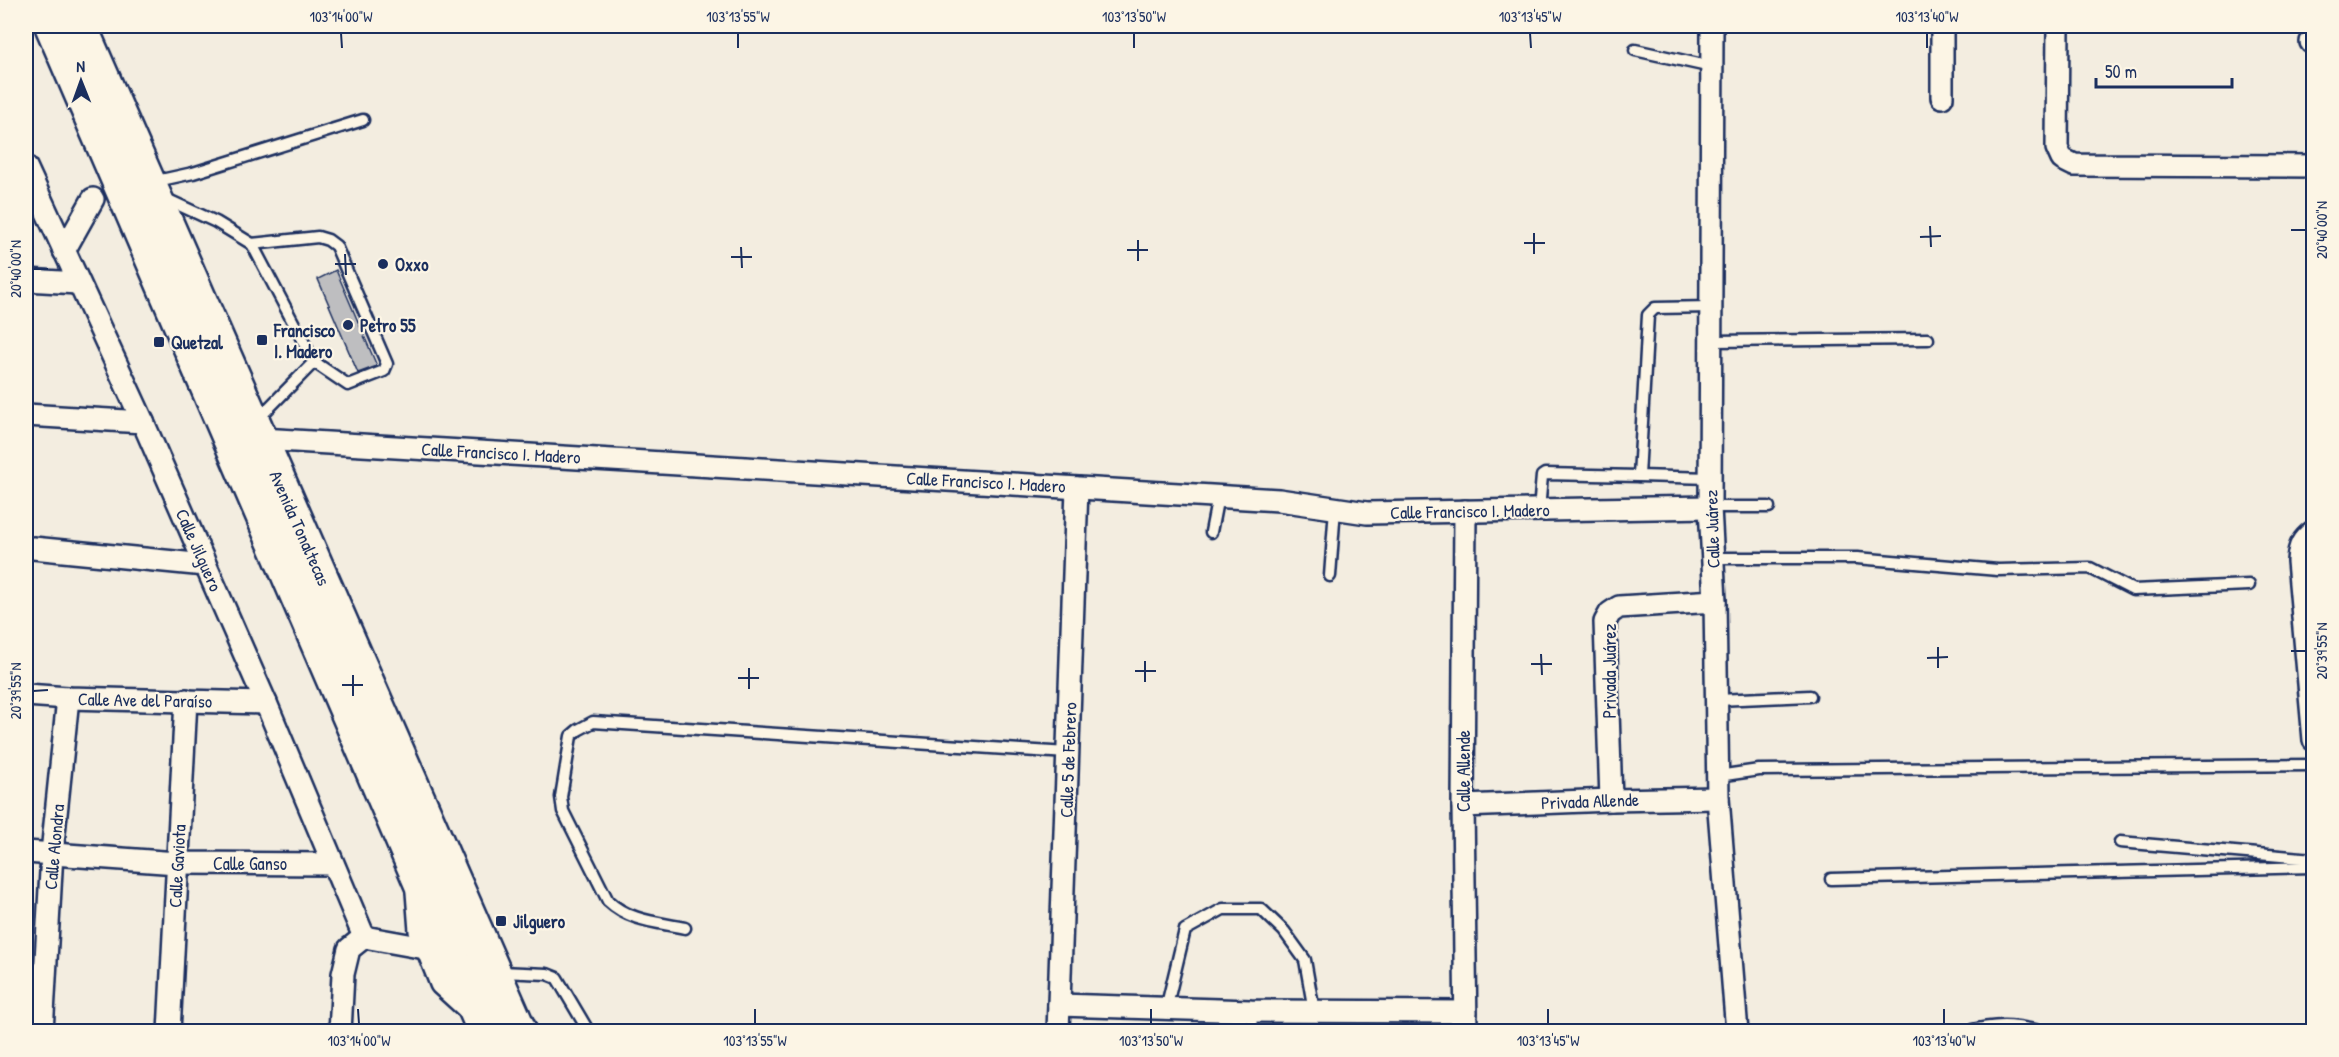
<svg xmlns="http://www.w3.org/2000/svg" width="2339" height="1057" font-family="'Patrick Hand',sans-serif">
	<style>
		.building { fill: #bebec0; stroke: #1b2f5e; stroke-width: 1.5 }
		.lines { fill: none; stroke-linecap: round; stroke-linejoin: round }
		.lane-casing { stroke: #1b2f5e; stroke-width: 15 }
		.street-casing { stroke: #1b2f5e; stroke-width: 26 }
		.primary-casing { stroke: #1b2f5e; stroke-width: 38 }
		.lane { stroke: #fcf5e5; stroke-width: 10 }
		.street { stroke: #fcf5e5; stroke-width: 21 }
		.primary { stroke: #fcf5e5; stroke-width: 33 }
		.ticks { fill: none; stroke: #1b2f5e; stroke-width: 2 }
		.poi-dot { fill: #1b2f5e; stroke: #fcf5e5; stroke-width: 2 }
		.labels { text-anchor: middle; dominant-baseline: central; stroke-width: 4.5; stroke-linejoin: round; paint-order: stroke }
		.poi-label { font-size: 18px; font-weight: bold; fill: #1b2f5e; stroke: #fcf5e5; text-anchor: start }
		.street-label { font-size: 18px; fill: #1b2f5e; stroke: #fcf5e5 }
		.neatline { fill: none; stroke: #1b2f5e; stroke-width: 2 }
		.ticks-label { font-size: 15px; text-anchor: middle; fill: #1b2f5e }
	</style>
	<rect width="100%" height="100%" fill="#f3ede0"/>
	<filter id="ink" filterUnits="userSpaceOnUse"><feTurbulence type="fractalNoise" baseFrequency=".0167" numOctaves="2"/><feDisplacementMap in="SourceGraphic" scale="12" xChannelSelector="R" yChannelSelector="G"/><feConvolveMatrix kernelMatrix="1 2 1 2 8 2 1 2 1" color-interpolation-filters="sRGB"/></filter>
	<g filter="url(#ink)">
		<path class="building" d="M336,270L377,366L358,373L318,279Z"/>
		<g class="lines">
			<defs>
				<g id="lane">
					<path d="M1635,50L1712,67"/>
					<path d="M152,182L193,173L363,120"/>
					<path d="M164,198L216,222L252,244L314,362L257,420"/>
					<path d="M252,244L318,237L328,240L336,246L387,364L384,371L348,385L314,362"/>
					<path d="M1711,341L1928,339"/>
					<path d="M1710,478L1639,476L1648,315L1655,308L1711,307"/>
					<path d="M1710,507H1769"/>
					<path d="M1539,510L1542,476L1545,474L1639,476"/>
					<path d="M1211,532L1218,496"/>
					<path d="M1712,558H1857L1998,570L2090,568L2133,590L2249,585"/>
					<path d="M1330,576L1335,508"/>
					<path d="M1717,700L1810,696"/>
					<path d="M1718,776L1759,770L2314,765"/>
					<path d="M2120,842L2314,859"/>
					<path d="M1831,879L2314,867"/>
					<path d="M685,928C657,922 629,921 608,901L563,811L561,797L571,736L578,730L593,722L1068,753"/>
					<path d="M500,972L547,974L557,978L589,1032"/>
					<path d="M1166,1009L1185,930L1223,909H1261L1284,931L1305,960L1314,1011"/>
					<path d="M1251,1011L1252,1032"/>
					<path d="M1963,1032C1997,1024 2010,1024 2044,1032"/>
					<path d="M2307,1032L2314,1030"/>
				</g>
				<g id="street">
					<path d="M1712,26L1710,507L1715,601L1718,798L1737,1032"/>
					<path d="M2058,26L2057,148L2062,159L2074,165L2314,166"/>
					<path d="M2311,42H2314"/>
					<path d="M1942,97V26"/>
					<path d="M26,167L143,422L266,703L364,937"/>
					<path d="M64,251L93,199"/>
					<path d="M26,280L78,283"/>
					<path d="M26,415L143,422"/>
					<path d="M261,439L1279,500L1367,513L1710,507"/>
					<path d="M1465,511L1463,806L1466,1032"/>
					<path d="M2314,531C2302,540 2299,546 2298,561L2314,740"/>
					<path d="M33,548L205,565"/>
					<path d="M26,695L68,698L266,703"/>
					<path d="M1611,800L1605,622L1610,613L1619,607L1715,601"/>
					<path d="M1463,806L1611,800L1718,798"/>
					<path d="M26,852L177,863L332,864"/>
					<path d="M417,892L420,931L441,984L473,1013"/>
					<path d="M1059,1005L1251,1011L1466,1012"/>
					<path d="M42,1032L52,853L68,698"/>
					<path d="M169,1032L186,700"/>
					<path d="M340,1032L343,974L349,949L364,937L425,948"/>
					<path d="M1058,1032L1077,488"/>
				</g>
				<g id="primary">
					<path d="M52,26L485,1032"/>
					<path d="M80,26L520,1032"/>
				</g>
			</defs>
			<use href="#lane" class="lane-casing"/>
			<use href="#street" class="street-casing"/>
			<use href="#primary" class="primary-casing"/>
			<use href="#lane" class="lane"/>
			<use href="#street" class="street"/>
			<use href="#primary" class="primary"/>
		</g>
	</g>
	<path class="ticks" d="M341,33L342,48M738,33V48M1134,33V48M1530,33L1531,48M1927,33V48M1930,226L1931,247M2291,230H2306M1534,233V254M1920,237L1941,236M1138,240V261M1524,243H1545M741,247L742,268M1127,250H1148M345,254L346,275M731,257H752M335,264H356M33,269H48M1938,647V668M2291,651H2306M1541,654L1542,675M1927,658L1948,657M1145,661V682M1531,664H1552M749,668V689M1135,671H1156M353,675V696M738,678H759M342,685H363M33,691L48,690M358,1009L359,1024M755,1009V1024M1151,1009V1024M1548,1009V1024M1944,1009V1024"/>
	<g class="poi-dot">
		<circle cx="383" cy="264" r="6"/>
		<circle cx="348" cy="325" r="6"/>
		<rect x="256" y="334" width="12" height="12" rx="3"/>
		<rect x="153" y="336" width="12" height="12" rx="3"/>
		<rect x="495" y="915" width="12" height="12" rx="3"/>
	</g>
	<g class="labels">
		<g class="poi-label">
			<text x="395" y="264">Oxxo</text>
			<text x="360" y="325">Petro 55</text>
			<text x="274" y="330">Francisco<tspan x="274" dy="21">I. Madero</tspan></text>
			<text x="171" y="342">Quetzal</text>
			<text x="513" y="921">Jilguero</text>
		</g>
		<g class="street-label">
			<text transform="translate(501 453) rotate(3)">Calle Francisco I. Madero</text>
			<text transform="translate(986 482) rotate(3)">Calle Francisco I. Madero</text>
			<text transform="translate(1470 511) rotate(-1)">Calle Francisco I. Madero</text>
			<text transform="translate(300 528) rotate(66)">Avenida Tonaltecas</text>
			<text transform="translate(1712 529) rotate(-92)">Calle Juárez</text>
			<text transform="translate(199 550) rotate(66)">Calle Jilguero</text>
			<text transform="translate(1609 671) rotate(-90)">Privada Juárez</text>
			<text transform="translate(145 700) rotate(1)">Calle Ave del Paraíso</text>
			<text transform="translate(1068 760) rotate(-88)">Calle 5 de Febrero</text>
			<text transform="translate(1463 771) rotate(-90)">Calle Allende</text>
			<text transform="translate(1590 801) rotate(-2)">Privada Allende</text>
			<text transform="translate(54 847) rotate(-85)">Calle Alondra</text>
			<text x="250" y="863">Calle Ganso</text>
			<text transform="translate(177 866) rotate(-87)">Calle Gaviota</text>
		</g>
	</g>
	<rect width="2339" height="1057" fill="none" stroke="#fcf5e5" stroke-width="66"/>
	<g transform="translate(81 81) rotate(359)" stroke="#fcf5e5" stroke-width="4.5" paint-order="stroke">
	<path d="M0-4.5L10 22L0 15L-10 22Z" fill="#1b2f5e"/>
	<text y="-9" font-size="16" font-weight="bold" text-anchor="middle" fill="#1b2f5e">N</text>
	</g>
	<path d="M2096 78v9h136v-9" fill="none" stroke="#1b2f5e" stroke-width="3"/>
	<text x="2105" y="78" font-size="18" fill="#1b2f5e" stroke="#fcf5e5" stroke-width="4.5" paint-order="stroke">50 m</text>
	<rect x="33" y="33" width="2273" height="991" class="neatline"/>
	<g class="ticks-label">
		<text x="341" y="22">103°14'00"W</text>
		<text x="738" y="22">103°13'55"W</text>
		<text x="1134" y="22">103°13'50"W</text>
		<text x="1530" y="22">103°13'45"W</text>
		<text x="1927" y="22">103°13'40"W</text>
		<text transform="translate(2322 230) rotate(-90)" y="5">20°40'00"N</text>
		<text transform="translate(16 269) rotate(-90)" y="5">20°40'00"N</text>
		<text transform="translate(2322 651) rotate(-90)" y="5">20°39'55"N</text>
		<text transform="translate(16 691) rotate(-90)" y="5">20°39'55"N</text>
		<text x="359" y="1046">103°14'00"W</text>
		<text x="755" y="1046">103°13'55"W</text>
		<text x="1151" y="1046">103°13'50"W</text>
		<text x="1548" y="1046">103°13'45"W</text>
		<text x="1944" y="1046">103°13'40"W</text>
	</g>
</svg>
